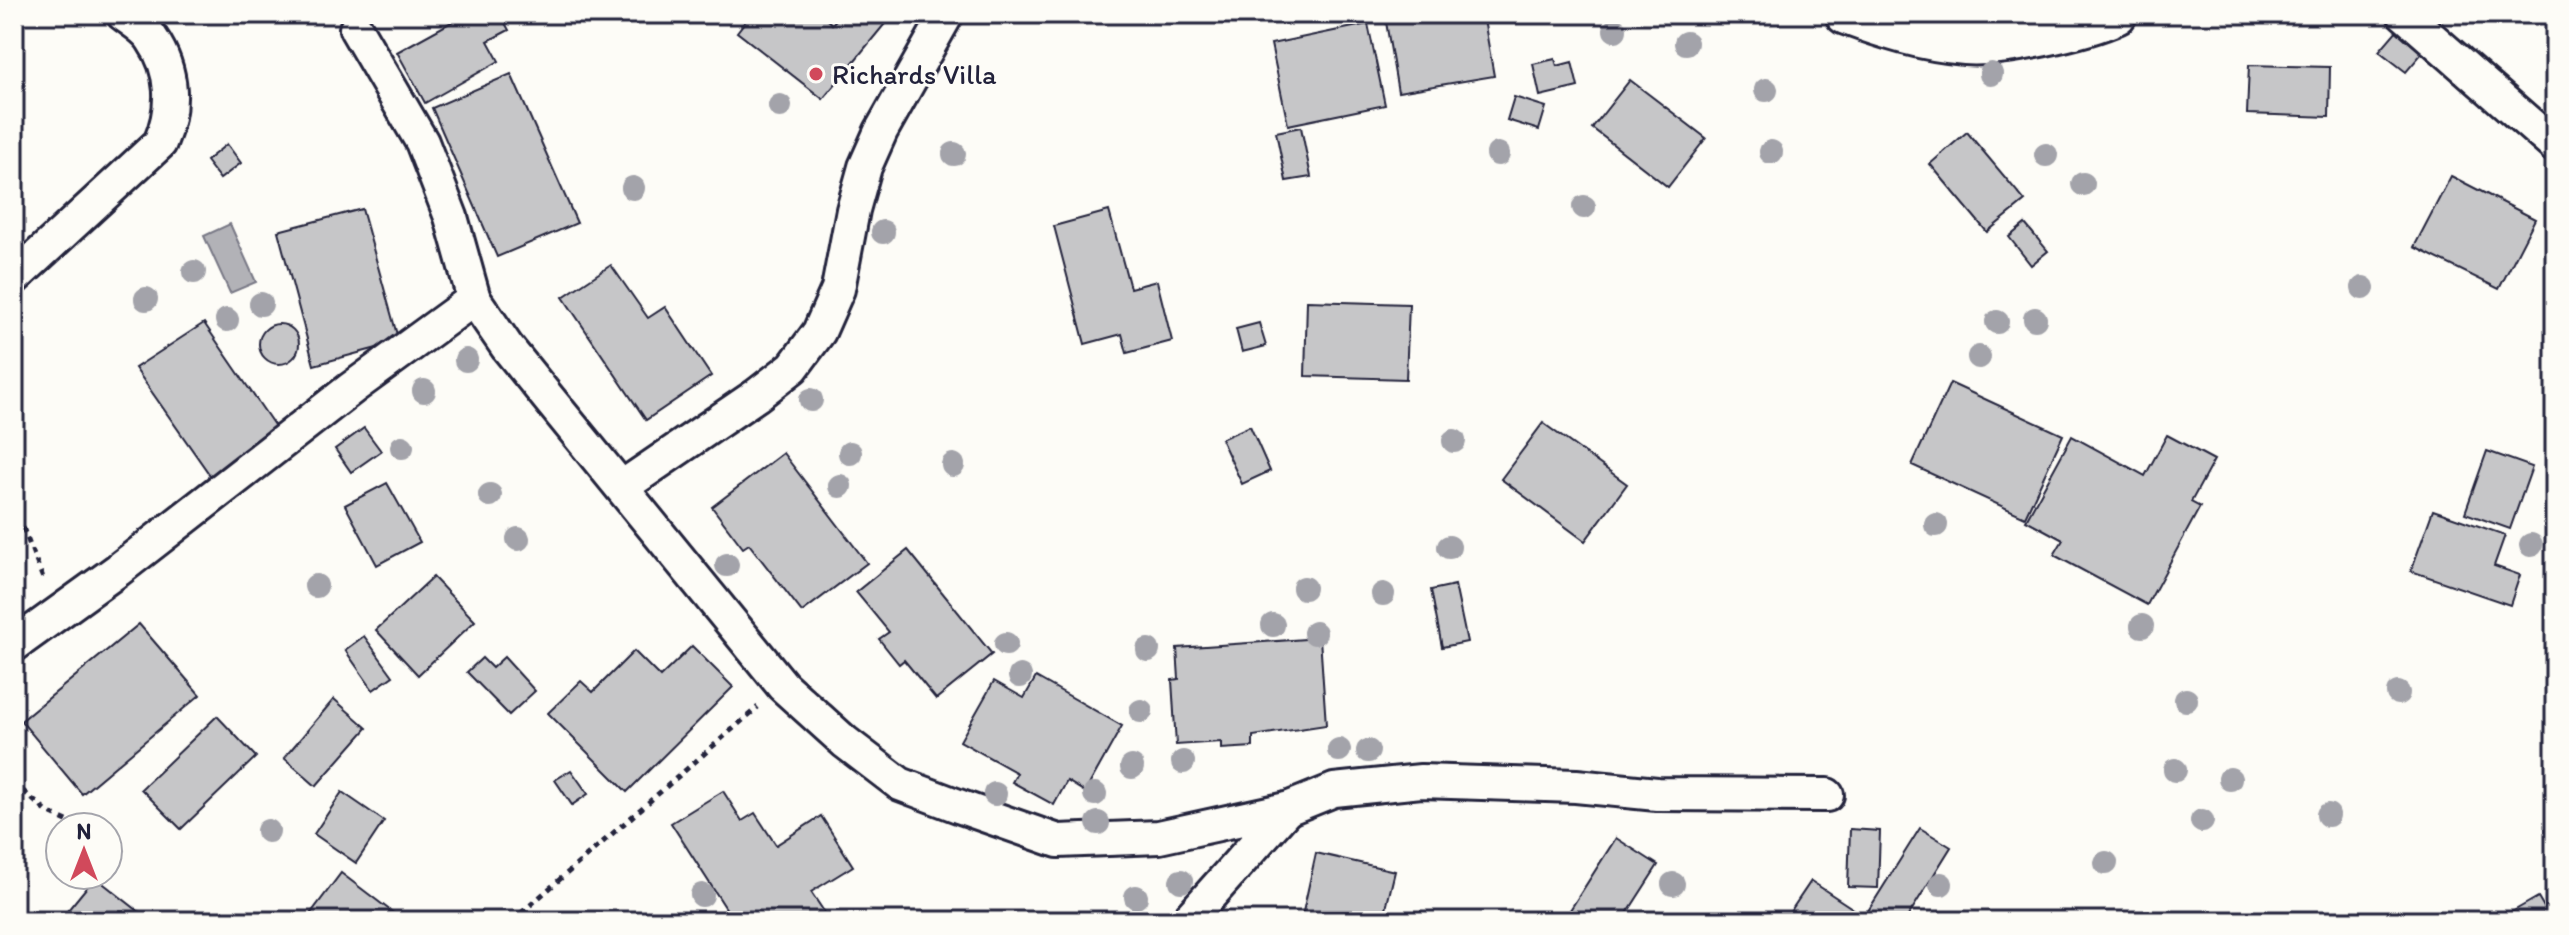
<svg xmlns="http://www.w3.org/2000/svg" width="2569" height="935" font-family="Itim,sans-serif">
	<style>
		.water { fill: #b2b2b7; stroke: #787885; stroke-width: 2 }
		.building { fill: #c6c6c8; stroke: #22223b; stroke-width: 2 }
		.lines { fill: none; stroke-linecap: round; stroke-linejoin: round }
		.minor-casing { stroke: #22223b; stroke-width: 38 }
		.tertiary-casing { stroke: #22223b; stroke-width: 46 }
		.path { stroke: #22223b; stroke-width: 5; stroke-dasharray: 6 6; stroke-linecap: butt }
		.minor { stroke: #fdfcf7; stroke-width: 32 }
		.tertiary { stroke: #fdfcf7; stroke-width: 40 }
		.tree { fill: #a3a3aa }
		.poi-dot { fill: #d1495b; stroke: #fdfcf7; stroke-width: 3 }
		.labels { text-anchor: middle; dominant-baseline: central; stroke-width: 6; stroke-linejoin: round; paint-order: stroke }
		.poi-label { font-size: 28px; fill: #22223b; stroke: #fdfcf7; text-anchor: start }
	</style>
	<rect width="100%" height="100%" fill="#fdfcf7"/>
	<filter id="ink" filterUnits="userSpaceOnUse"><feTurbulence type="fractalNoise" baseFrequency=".0125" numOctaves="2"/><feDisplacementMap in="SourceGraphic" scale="16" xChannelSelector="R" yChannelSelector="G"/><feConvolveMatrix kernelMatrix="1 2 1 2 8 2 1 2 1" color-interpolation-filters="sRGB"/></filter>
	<g filter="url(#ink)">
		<path class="water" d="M230,224L256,282L230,293L204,236Z"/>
		<g class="building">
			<path d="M466,14H500L509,30L488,41L499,61L425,103L397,52Z"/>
			<path d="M751,14H820L832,24L841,14H893L823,99L737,32Z"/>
			<path d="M1432,14H1483L1494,76L1398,92L1386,22Z"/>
			<path d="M1368,24L1385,105L1288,125L1271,44Z"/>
			<path d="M2397,30L2424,51L2406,72L2379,51Z"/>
			<path d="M1555,59L1557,66L1572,62L1578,87L1540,96L1533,64Z"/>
			<path d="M2249,65L2330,67L2329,117L2247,114Z"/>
			<path d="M511,74L577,223L497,257L432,108Z"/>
			<path d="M1630,80L1706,138L1668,187L1592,128Z"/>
			<path d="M1514,97L1546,107L1539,130L1507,120Z"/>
			<path d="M1301,127L1311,177L1286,181L1276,132Z"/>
			<path d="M1967,132L2025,201L1987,232L1930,164Z"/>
			<path d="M227,144L241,163L220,179L206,161Z"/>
			<path d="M2451,176L2535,219L2499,289L2414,247Z"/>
			<path d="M362,209L399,342L314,365L278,231Z"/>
			<path d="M1109,211L1130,288L1157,281L1172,341L1127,353L1122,334L1085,344L1054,226Z"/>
			<path d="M2025,224L2048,251L2031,265L2009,237Z"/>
			<path d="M611,265L648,318L665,307L711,376L646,420L563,297Z"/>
			<path d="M1307,301L1409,304L1406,379L1305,376Z"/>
			<path d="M204,323L276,428L212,478L135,368Z"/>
			<path d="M1259,323L1266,346L1242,352L1236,329Z"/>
			<circle cx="279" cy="344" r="20"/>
			<path d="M1950,383L2063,435L2025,517L1912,465Z"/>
			<path d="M1543,423L1627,484L1585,541L1501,479Z"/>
			<path d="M1250,426L1270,471L1242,484L1221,439Z"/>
			<path d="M364,428L381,451L351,472L335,449Z"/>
			<path d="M2167,435L2214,460L2191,502L2200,507L2147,605L2054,555L2063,540L2026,520L2072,436L2145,476Z"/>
			<path d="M2487,451L2532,467L2510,529L2465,513Z"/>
			<path d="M783,453L867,563L802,612L749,544L743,548L712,507Z"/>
			<path d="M387,483L420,542L377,565L345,505Z"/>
			<path d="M2433,510L2505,535L2494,566L2520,575L2510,605L2411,571Z"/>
			<path d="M908,550L992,654L936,699L904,660L899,664L879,639L889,632L856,592Z"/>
			<path d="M433,577L475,621L418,675L376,630Z"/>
			<path d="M1455,585L1467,642L1442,647L1431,590Z"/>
			<path d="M139,624L200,695L82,794L21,721Z"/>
			<path d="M364,636L393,676L373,690L345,650Z"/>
			<path d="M1320,638L1326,725L1253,736V747L1221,749V742L1176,745L1172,680L1179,679L1177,648Z"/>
			<path d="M692,646L733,687L627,792L548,713L581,681L593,692L634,651L660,677Z"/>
			<path d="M504,657L535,691L509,715L467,672L482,658L492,668Z"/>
			<path d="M1036,677L1122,726L1085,792L1067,781L1054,805L1012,782L1017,773L960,741L994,681L1024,698Z"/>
			<path d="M334,699L367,728L316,786L284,758Z"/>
			<path d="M217,716L256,757L181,829L141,789Z"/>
			<path d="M571,770L588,794L572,805L555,780Z"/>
			<path d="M723,791L742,821L755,813L776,845L821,816L853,866L811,892L829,919L825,921H734L671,823Z"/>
			<path d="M342,792L384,821L356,863L314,834Z"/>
			<path d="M1920,828L1951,847L1905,921H1885L1868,911Z"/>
			<path d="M1850,829L1880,831L1878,888L1848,887Z"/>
			<path d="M1616,838L1658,865L1622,921H1563Z"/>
			<path d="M1316,853L1395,871L1384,917L1371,921H1301Z"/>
			<path d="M341,873L404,921H305Z"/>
			<path d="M95,877L142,914L136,921H59Z"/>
			<path d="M1811,881L1855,910L1847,921H1784Z"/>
			<path d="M2538,897L2551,919L2496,921Z"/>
		</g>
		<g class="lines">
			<defs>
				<g id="minor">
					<path d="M2404,14L2555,146"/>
					<path d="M356,29L422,142L451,217L474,299"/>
					<path d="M14,278L160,143C175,108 174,71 152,39C146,29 132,21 123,14"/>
					<path d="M622,487L757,395L793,367L819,332L838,289L853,210L865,167L881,131L947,14"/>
					<path d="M14,645L118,570L352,388L474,299L507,347L549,399L783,686L845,742L900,784L961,807L1058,841L1159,837L1287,809L1334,790L1421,781L1576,786L1657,794L1827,795"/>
					<path d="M1187,921L1287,809"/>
				</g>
				<path id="tertiary" d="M1846,14C1884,28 1924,41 1965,44C2000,47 2084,29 2116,14"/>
			</defs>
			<use href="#minor" class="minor-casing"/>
			<use href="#tertiary" class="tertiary-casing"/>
			<g class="path">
				<path d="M14,505L44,581"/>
				<path d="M14,783L47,812L80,827"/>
				<path d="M108,843L128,855"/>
				<path d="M512,921L758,707"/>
			</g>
			<use href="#minor" class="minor"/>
			<use href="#tertiary" class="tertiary"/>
		</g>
		<g class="tree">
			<circle cx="1615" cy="30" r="12"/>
			<circle cx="1686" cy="43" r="12"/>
			<circle cx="1991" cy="74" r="12"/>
			<circle cx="1766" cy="90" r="12"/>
			<circle cx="780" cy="106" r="12"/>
			<circle cx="1771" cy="152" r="12"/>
			<circle cx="954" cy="154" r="12"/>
			<circle cx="1498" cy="154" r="12"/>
			<circle cx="2046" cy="155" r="12"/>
			<circle cx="2083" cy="184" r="12"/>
			<circle cx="633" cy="188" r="12"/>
			<circle cx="1584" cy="207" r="12"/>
			<circle cx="883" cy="232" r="12"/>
			<circle cx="194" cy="272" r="12"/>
			<circle cx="2363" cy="288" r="12"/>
			<circle cx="146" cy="299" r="12"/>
			<circle cx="261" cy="304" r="12"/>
			<circle cx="2035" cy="319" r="12"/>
			<circle cx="227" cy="320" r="12"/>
			<circle cx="1997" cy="322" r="12"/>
			<circle cx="1979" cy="357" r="12"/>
			<circle cx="466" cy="360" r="12"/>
			<circle cx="424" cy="391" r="12"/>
			<circle cx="811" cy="400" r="12"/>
			<circle cx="1454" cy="441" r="12"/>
			<circle cx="402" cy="447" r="12"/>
			<circle cx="850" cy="453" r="12"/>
			<circle cx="953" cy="465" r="12"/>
			<circle cx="840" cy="486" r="12"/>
			<circle cx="490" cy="495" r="12"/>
			<circle cx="1936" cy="525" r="12"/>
			<circle cx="518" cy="539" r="12"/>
			<circle cx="2531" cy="545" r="12"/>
			<circle cx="1449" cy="547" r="12"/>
			<circle cx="727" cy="565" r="12"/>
			<circle cx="316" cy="586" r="12"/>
			<circle cx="1304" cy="588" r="12"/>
			<circle cx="1383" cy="594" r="12"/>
			<circle cx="1273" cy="625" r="12"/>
			<circle cx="2142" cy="626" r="12"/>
			<circle cx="1315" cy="633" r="12"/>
			<circle cx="1006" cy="644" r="12"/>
			<circle cx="1148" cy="650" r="12"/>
			<circle cx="1020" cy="676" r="12"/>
			<circle cx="2398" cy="693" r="12"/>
			<circle cx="2186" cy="700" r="12"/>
			<circle cx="1141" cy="711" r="12"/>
			<circle cx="1339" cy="750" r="12"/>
			<circle cx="1368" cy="751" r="12"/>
			<circle cx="1183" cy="762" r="12"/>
			<circle cx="1132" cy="767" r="12"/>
			<circle cx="2175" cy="770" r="12"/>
			<circle cx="2230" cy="779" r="12"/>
			<circle cx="995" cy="794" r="12"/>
			<circle cx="1095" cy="794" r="12"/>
			<circle cx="2328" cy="815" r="12"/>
			<circle cx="2202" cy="821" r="12"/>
			<circle cx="1098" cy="823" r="12"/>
			<circle cx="268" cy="831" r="12"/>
			<circle cx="2106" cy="863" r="12"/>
			<circle cx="1181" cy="881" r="12"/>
			<circle cx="1673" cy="884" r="12"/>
			<circle cx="1941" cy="884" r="12"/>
			<circle cx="702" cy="895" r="12"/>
			<circle cx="1136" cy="897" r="12"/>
		</g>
	</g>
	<circle class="poi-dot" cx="816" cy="74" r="8"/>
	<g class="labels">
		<g class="poi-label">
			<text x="832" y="74">Richards Villa</text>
		</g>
	</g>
	<rect width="2569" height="935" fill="none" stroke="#fdfcf7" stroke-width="48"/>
	<rect x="24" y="24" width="2521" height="887" fill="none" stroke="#22223b" stroke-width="3" filter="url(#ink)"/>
	<g transform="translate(84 851)"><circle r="38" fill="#fdfcf7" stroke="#a5a5ac" stroke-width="2"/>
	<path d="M0-6L14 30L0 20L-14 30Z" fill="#d1495b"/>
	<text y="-12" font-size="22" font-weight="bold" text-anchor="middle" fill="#22223b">N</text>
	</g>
</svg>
